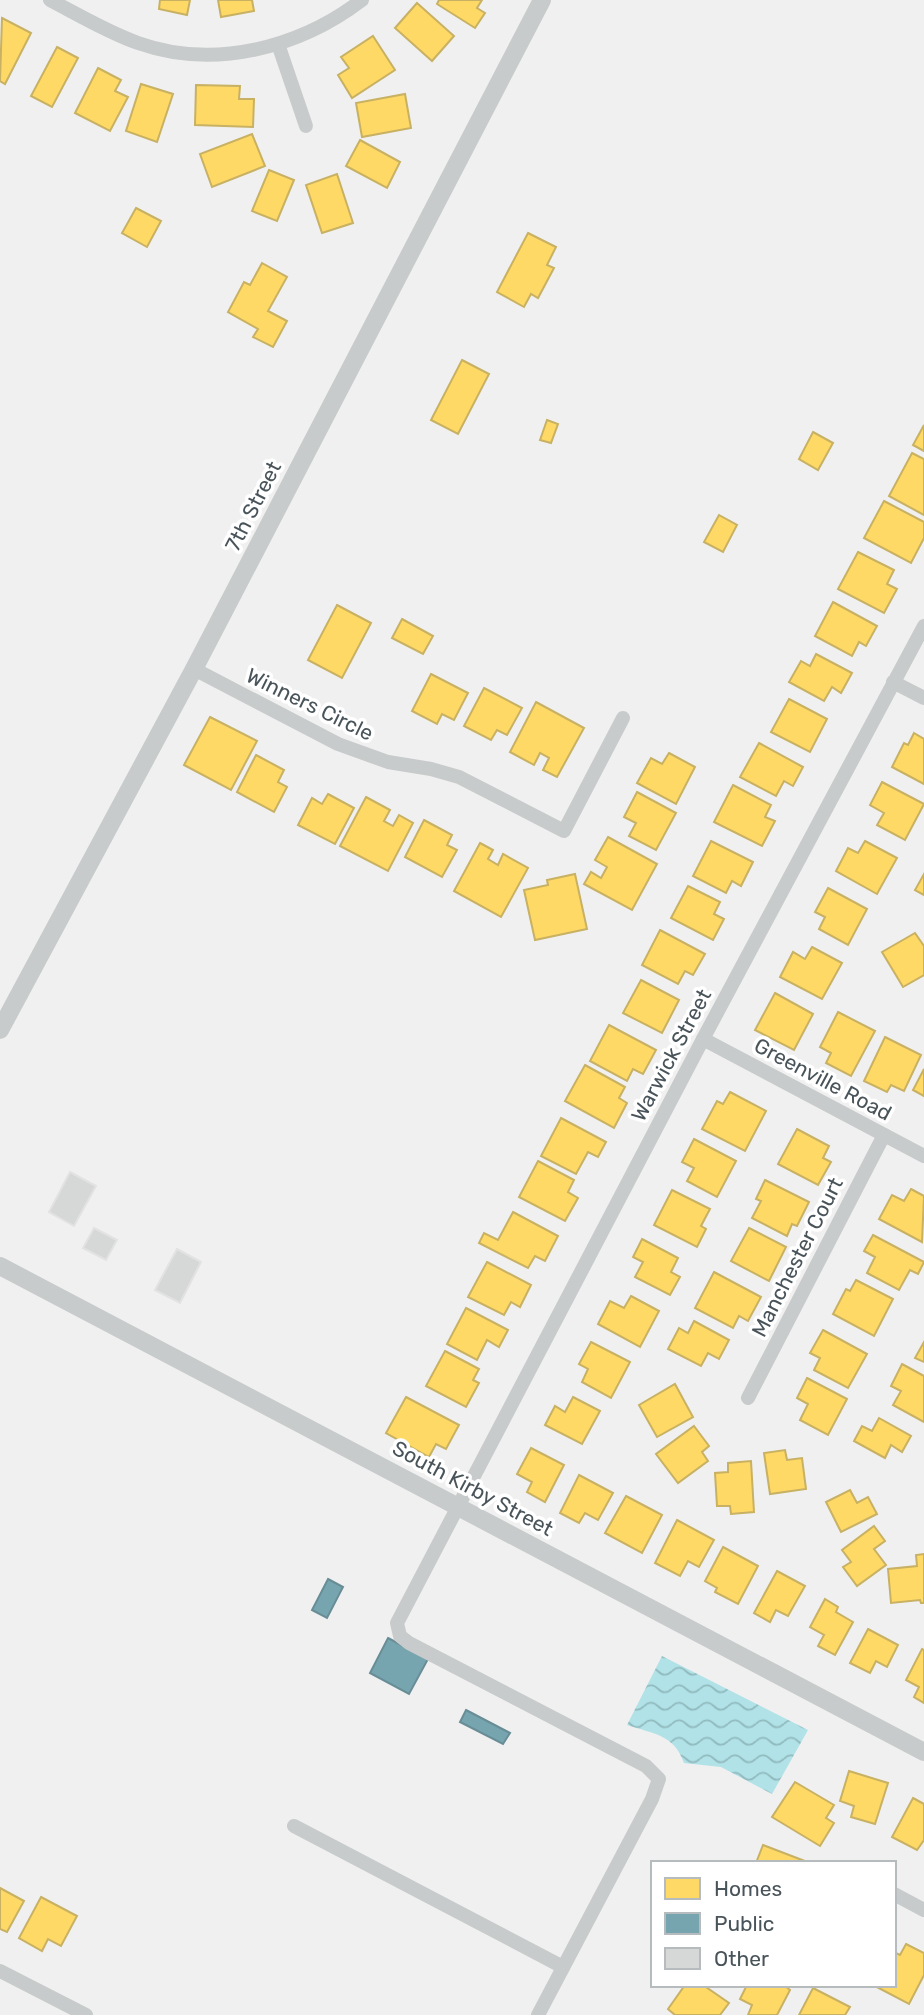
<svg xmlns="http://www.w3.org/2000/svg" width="924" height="2015" font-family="Rubik,sans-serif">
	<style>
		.water { fill: url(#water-waves) }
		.homes { fill: #ffd966; stroke: #c8b162; stroke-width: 2 }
		.public { fill: #76a5af; stroke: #688d96; stroke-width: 2 }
		.building { fill: #d6d8d8; stroke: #e2e2e3; stroke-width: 2 }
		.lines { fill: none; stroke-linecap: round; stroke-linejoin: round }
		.minor { stroke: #c8cbcb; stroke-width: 14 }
		.tertiary { stroke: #c8cbcb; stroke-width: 18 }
		.labels { text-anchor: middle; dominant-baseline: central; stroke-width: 7; stroke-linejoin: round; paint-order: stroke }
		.street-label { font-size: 21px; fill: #49545a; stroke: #fff }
	</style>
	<defs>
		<pattern id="water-waves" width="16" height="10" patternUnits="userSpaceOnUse" patternTransform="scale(1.75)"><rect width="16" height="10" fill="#b0e2e7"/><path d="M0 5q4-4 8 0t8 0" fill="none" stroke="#91babe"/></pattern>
	</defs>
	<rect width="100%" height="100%" fill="#f0f0f0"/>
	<path class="water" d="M662,1656L808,1730L772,1794L721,1767L684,1763C674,1734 653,1734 627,1725Z"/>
	<g class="homes">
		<path d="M160,0H190L187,15L159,9Z"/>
		<path d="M218,0H252L254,11L221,17Z"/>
		<path d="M439,0H482L477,8L485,13L475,28L437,4Z"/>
		<path d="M417,3L454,36L432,61L395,28Z"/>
		<path d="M2,18L31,33L5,84L0,81Z"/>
		<path d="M373,36L395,70L352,98L338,75L349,68L341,57Z"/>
		<path d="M57,47L78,58L52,107L31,96Z"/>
		<path d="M98,68L121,80L115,91L128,97L110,131L75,113Z"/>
		<path d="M141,84L173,94L157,142L126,131Z"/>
		<path d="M196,85L240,86L239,99H254L253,127L195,125Z"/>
		<path d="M405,94L411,128L362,137L356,103Z"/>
		<path d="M252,134L265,166L212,187L200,154Z"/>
		<path d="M360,140L400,162L387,188L346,166Z"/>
		<path d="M269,170L294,180L277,221L252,211Z"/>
		<path d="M337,174L353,223L322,233L306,185Z"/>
		<path d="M136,208L161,221L147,247L122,233Z"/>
		<path d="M528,233L556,247L547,265L554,268L538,298L531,294L524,307L497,292Z"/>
		<path d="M262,263L287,277L268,311L287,321L273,347L253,337L258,329L228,312L244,282L250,285Z"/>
		<path d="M462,360L489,374L458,434L431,420Z"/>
		<path d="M547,420L558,424L551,443L540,440Z"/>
		<path d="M924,425V451L913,445Z"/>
		<path d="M813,432L833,443L818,470L799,459Z"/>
		<path d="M912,453L924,459V515L889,496Z"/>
		<path d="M884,501L924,522V538L911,563L864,538Z"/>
		<path d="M719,515L737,525L723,552L704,542Z"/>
		<path d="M858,552L894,570L887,584L897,589L884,613L838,589Z"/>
		<path d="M833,602L877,626L866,646L859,642L852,656L815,636Z"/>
		<path d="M337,605L371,623L342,678L308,660Z"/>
		<path d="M402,619L433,636L423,654L392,638Z"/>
		<path d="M816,654L852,673L841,693L832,687L824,701L789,682L801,661L810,666Z"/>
		<path d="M431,674L468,693L454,720L442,714L437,724L412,711Z"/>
		<path d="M484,688L522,708L507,735L497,730L491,740L464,726Z"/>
		<path d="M789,699L827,719L810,752L771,732Z"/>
		<path d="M536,702L584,728L557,777L543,770L549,758L540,753L534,765L510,752Z"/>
		<path d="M210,717L257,741L231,790L184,765Z"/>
		<path d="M914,733L924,739V784L892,767L904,743L908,745Z"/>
		<path d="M759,743L803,767L793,786L784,781L776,796L740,777Z"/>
		<path d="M669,753L695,767L676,804L637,783L651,758L662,764Z"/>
		<path d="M256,755L284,770L278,782L287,787L274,812L237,792Z"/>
		<path d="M882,782L924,804L905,840L877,825L884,813L870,805Z"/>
		<path d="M733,785L771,805L765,817L775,821L762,846L714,822Z"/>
		<path d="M637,792L676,813L656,850L629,836L636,823L624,817Z"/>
		<path d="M328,794L354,808L335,844L298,825L312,798L322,804Z"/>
		<path d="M366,797L390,810L384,821L393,826L399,815L413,823L388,871L340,846Z"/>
		<path d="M424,820L452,835L447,845L457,850L442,877L405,857Z"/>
		<path d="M608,837L657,864L632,910L584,884L591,872L601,878L607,867L595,860Z"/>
		<path d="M711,841L753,862L741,886L732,881L726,893L693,876Z"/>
		<path d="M865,841L897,858L877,894L836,871L848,848L858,853Z"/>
		<path d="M480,843L493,850L488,859L498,865L503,854L528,868L501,917L454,891Z"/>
		<path d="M575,874L587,929L535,940L524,890L548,885L547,880Z"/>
		<path d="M924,874V895L915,890Z"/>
		<path d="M688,886L720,902L714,914L724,919L713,940L671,918Z"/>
		<path d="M828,888L867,909L848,945L819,929L825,917L815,912Z"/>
		<path d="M660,930L705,954L693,975L685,971L678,984L642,965Z"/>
		<path d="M915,933L924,946V975L903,987L882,952Z"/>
		<path d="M812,947L842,963L822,999L780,977L793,952L805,959Z"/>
		<path d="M641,980L679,1000L662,1033L623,1013Z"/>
		<path d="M775,993L813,1014L794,1050L755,1030Z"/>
		<path d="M838,1012L875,1031L851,1076L826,1063L831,1053L820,1047Z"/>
		<path d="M609,1025L656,1050L643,1074L633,1069L627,1081L590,1061Z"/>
		<path d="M885,1037L921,1055L904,1091L891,1085L887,1092L864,1081Z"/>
		<path d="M585,1065L625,1087L619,1098L627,1103L614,1128L565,1101Z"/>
		<path d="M924,1069V1096L913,1090Z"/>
		<path d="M730,1092L766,1111L745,1151L702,1129L717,1101L723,1104Z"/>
		<path d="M561,1118L606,1142L598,1157L588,1152L576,1174L541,1156Z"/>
		<path d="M797,1129L829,1146L823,1158L831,1162L818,1185L778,1164Z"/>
		<path d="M694,1139L736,1161L717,1197L687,1181L694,1168L682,1162Z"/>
		<path d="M538,1161L574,1180L568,1192L578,1198L565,1221L519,1197Z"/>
		<path d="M765,1180L809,1202L797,1226L792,1224L787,1236L752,1218L761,1201L756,1199Z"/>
		<path d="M911,1189L924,1196L922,1242L879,1219L892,1195L904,1201Z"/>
		<path d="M672,1190L710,1209L701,1226L706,1229L697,1247L654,1225Z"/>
		<path d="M513,1212L558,1236L545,1261L535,1256L528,1268L479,1243L484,1233L498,1240Z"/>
		<path d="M749,1228L786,1247L769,1281L731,1261Z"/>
		<path d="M873,1235L924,1262L918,1274L910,1270L899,1290L867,1273L875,1257L864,1251Z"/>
		<path d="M642,1239L678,1258L671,1272L680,1277L670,1295L635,1277L643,1262L633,1257Z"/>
		<path d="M487,1262L531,1285L520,1307L511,1302L504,1315L468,1297Z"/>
		<path d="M714,1272L761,1297L748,1321L739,1316L733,1328L695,1308Z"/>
		<path d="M856,1280L893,1299L874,1336L833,1314L846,1289L850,1291Z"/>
		<path d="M631,1296L659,1311L640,1347L598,1324L610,1301L624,1308Z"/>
		<path d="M466,1308L508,1330L499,1347L487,1340L477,1360L447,1344Z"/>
		<path d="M694,1321L729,1340L719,1359L708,1353L701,1366L668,1349L679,1328L688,1333Z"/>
		<path d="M823,1330L867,1354L848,1388L814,1370L820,1358L810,1353Z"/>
		<path d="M591,1342L630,1362L611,1398L582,1382L588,1369L579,1364Z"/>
		<path d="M924,1342V1362L915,1358Z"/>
		<path d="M445,1351L479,1369L473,1380L479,1383L466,1407L426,1386Z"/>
		<path d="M902,1364L924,1376V1422L893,1405L901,1391L891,1386Z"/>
		<path d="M807,1378L847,1399L828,1435L800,1420L808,1404L797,1398Z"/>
		<path d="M675,1384L693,1417L657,1437L639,1405Z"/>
		<path d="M406,1397L459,1425L446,1449L436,1444L429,1457L386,1433Z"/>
		<path d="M573,1397L600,1411L582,1444L545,1425L555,1406L565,1412Z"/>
		<path d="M879,1418L911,1436L902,1452L891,1445L885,1458L854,1441L862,1426L872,1431Z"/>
		<path d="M694,1426L709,1446L702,1452L708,1461L678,1483L656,1454Z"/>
		<path d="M531,1448L564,1465L545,1502L527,1492L532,1482L517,1474Z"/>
		<path d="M785,1450L787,1460L802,1458L806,1489L770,1494L764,1453Z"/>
		<path d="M751,1461L754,1512L731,1514L730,1506H717L715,1473L728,1472V1463Z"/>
		<path d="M579,1475L613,1493L598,1520L585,1513L579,1523L560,1513Z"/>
		<path d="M850,1490L857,1503L868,1497L877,1514L841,1532L826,1502Z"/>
		<path d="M626,1496L662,1515L642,1553L605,1533Z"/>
		<path d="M677,1520L714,1540L699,1567L688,1561L680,1576L655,1563Z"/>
		<path d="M874,1526L885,1541L874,1549L886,1565L857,1586L843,1567L851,1562L842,1550Z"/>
		<path d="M723,1547L758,1566L738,1604L715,1592L717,1588L705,1581Z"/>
		<path d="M924,1554V1603H921L920,1600L891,1603L888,1569L917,1566L916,1555Z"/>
		<path d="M777,1571L805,1586L788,1616L776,1610L770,1622L754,1613Z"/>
		<path d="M825,1599L838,1607L836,1612L853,1622L835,1655L818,1646L824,1635L810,1627Z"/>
		<path d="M868,1629L898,1645L887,1667L876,1661L870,1673L850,1663Z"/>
		<path d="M922,1649L924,1650V1703L914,1697L919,1687L906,1680Z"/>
		<path d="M849,1771L888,1783L875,1824L851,1817L854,1806L840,1801Z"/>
		<path d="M795,1782L834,1805L826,1818L834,1823L820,1846L772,1817Z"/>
		<path d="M913,1798L924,1804V1840L917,1850L892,1837Z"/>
		<path d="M763,1845L810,1863H756Z"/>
		<path d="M0,1888L24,1901L7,1932L0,1929Z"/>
		<path d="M41,1897L77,1916L61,1946L48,1939L42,1951L19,1938Z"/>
		<path d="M906,1944L924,1953V1975L909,2004L873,1985H894V1952L900,1955Z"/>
		<path d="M685,1985H703L729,2003L720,2015H675L668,2009Z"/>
		<path d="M747,1985H784L790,1990L777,2015H748L752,2005L740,1999Z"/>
		<path d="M813,1988L850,2007L845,2015H799Z"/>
	</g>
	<g class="public">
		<path d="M328,1579L343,1587L327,1618L312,1610Z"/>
		<path d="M388,1638L428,1659L409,1694L370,1673Z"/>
		<path d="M466,1710L510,1733L503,1744L460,1722Z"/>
	</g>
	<g class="building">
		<path d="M70,1172L96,1186L74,1226L49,1212Z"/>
		<path d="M94,1228L117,1240L106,1260L83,1248Z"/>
		<path d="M177,1249L201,1262L180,1303L155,1290Z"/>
	</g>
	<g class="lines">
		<g class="minor">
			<path d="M50,0C79,15 107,32 138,43C214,70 299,48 362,0"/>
			<path d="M278,44L306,126"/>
			<path d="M194,669L338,744L388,762L431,769L459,777L564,831L623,718"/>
			<path d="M893,682L924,698"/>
			<path d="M703,1039L924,1156"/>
			<path d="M748,1398L884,1135"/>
			<path d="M294,1826L563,1967"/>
			<path d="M894,1894L924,1910"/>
			<path d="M0,1971L86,2015"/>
			<path d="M538,2015L652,1799L659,1779L646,1766L409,1643L400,1636L397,1623L703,1039L924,626"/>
		</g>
		<g class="tertiary">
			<path d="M0,1030L194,669L542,0"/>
			<path d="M0,1266L924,1752"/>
		</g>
	</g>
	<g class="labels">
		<g class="street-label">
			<text transform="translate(253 506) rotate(-63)">7th Street</text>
			<text transform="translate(310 704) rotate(26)">Winners Circle</text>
			<text transform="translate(671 1055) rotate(-62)">Warwick Street</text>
			<text transform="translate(823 1079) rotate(28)">Greenville Road</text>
			<text transform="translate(797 1257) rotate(-63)">Manchester Court</text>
			<text transform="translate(473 1488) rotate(28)">South Kirby Street</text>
		</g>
	</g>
	<rect x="651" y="1861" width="245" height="126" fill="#ffffff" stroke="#b6bbbd" stroke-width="2"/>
	<rect x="665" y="1878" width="35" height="21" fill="#ffd966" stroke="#b6bbbd" stroke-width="2"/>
	<text x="714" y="1896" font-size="21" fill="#49545a">Homes</text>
	<rect x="665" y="1913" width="35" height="21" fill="#76a5af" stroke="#b6bbbd" stroke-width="2"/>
	<text x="714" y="1931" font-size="21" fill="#49545a">Public</text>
	<rect x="665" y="1948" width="35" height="21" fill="#d6d8d8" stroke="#b6bbbd" stroke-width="2"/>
	<text x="714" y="1966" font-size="21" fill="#49545a">Other</text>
</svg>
